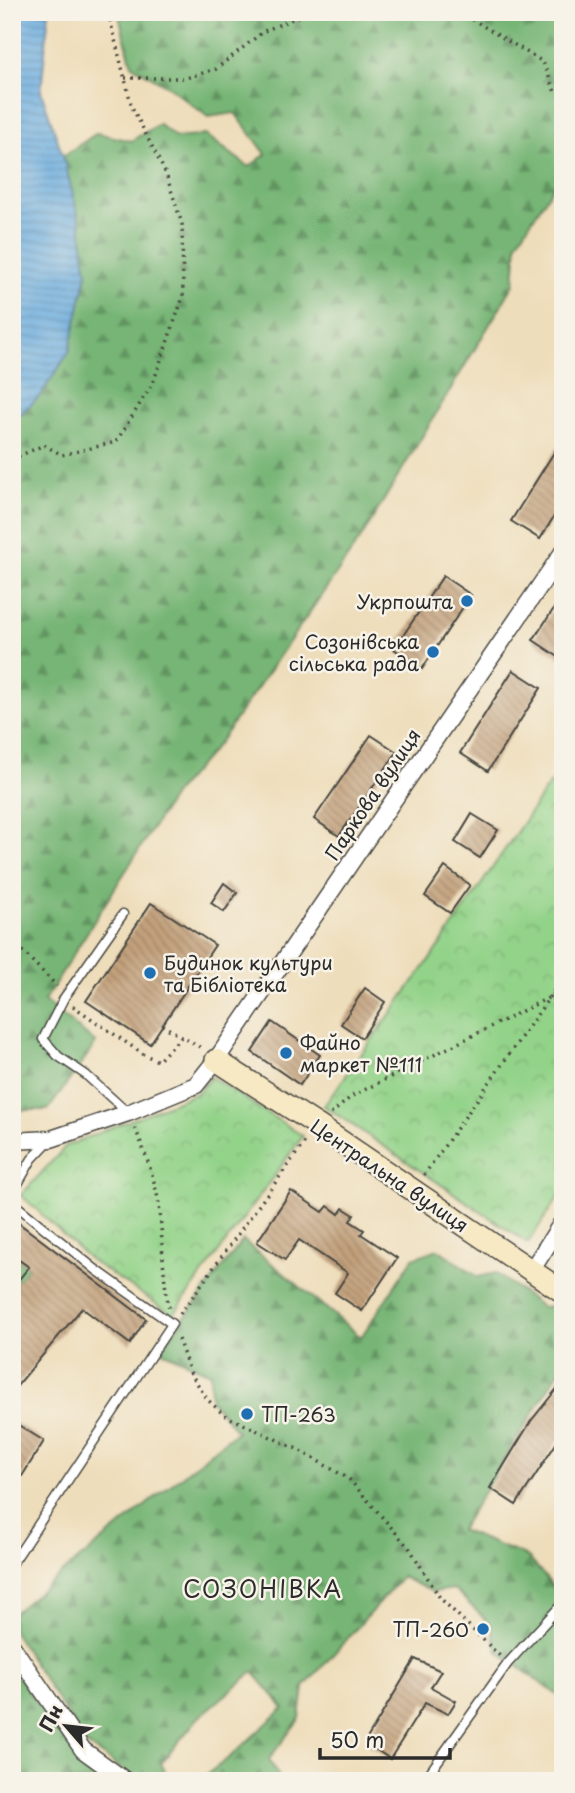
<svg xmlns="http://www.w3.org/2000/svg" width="575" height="1793" font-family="'Playpen Sans',sans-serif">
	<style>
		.forest { fill: url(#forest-firs); stroke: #507050; stroke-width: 2 }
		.park { fill: url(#park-crowns); stroke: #5f7f5a; stroke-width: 2 }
		.water { fill: url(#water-rules); stroke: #4a6c84; stroke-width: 2 }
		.building { fill: url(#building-back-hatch) }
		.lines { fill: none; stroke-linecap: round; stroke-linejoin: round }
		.lane-casing { stroke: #484640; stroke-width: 11 }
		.street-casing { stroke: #484640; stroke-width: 19 }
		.secondary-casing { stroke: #484640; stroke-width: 24 }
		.path { stroke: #484640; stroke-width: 3.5; stroke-dasharray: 2 5; stroke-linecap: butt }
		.lane { stroke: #fff; stroke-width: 8 }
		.street { stroke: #fff; stroke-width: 16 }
		.secondary { stroke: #f7e9c3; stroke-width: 21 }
		.poi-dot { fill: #1f6fb2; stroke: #f7f3e8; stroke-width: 2.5 }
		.labels { text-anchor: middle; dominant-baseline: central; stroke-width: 5; stroke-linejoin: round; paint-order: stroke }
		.poi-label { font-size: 19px; fill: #2b2b2b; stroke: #f7f3e8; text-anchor: end }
		.street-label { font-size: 19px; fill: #2b2b2b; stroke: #f7f3e8 }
		.quarter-label { font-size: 23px; letter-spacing: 2px; fill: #2b2b2b; stroke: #f7f3e8 }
	</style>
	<defs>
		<pattern id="forest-firs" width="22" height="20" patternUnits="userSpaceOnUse" patternTransform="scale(1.75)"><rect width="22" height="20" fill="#76b575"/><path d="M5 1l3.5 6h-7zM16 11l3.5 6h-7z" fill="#619360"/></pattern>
		<pattern id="park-crowns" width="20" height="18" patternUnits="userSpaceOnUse" patternTransform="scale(1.75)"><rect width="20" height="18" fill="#93d389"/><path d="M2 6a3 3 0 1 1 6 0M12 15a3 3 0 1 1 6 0" fill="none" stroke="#7fb576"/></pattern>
		<pattern id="water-rules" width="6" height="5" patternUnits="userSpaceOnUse" patternTransform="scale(1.75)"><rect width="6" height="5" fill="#6aacde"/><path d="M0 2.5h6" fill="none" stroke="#578cb4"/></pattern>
		<pattern id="building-back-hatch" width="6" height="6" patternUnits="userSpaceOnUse" patternTransform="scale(1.75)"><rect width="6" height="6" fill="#c3a17c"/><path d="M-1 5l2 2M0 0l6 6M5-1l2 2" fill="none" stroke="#9f8366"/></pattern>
	</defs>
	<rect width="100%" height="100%" fill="#f7f3e8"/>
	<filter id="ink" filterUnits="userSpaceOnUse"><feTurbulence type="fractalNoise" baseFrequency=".0143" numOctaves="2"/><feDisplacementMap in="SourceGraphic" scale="14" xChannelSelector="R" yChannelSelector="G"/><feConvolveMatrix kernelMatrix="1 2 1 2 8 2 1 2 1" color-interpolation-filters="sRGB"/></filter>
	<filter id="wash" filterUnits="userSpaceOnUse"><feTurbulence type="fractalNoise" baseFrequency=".00686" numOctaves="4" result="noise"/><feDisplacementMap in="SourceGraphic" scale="28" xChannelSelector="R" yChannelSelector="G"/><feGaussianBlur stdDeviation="1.57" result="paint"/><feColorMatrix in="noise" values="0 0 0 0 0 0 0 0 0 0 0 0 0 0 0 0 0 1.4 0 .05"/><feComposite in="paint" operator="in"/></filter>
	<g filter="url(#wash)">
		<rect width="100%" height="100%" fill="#eeddba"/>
		<g class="forest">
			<path d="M118,12H563V172L517,243L514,284L361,538L219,743L174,794L44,1001L96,1043L48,1110H12V422L69,352L87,274L80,223L63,156L97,133L131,141L159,124L176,138L206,135L249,167L266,154L235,113L208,117L169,87L132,65Z"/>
			<path d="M243,1240L361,1337L413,1258L438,1249L478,1277L496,1273L542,1307L560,1305L563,1307V1365L460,1530L528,1557L563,1598V1699L498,1652L490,1624L454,1589L433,1592L402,1577L304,1687L300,1718L269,1759L281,1781H198L230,1757L284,1708L253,1672L198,1718L161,1763L169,1781H139L87,1745L12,1630V1614L237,1431L211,1400L210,1373L160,1350Z"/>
			<path d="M12,1255L29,1267L12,1288Z"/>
			<path d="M12,1669L60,1735L107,1781H12Z"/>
		</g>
		<g class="park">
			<path d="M550,783L563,792V1190L528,1243L324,1106L438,948Z"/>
			<path d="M211,1077L303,1136L173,1315L90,1260L21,1195L66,1146L197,1093Z"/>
		</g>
		<path class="water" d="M12,12H49L41,91L63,156L80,223L87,274L69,352L40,396L12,422Z"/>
		<g id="blocks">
			<g class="building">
				<path d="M563,438V502L540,539L511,521Z"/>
				<path d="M443,576L471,595L422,669L394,649Z"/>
				<path d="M563,595V660L533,640Z"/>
				<path d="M513,670L541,688L488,771L460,753Z"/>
				<path d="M371,735L397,752L339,836L314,819Z"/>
				<path d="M472,814L498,830L480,858L455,842Z"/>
				<path d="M445,867L470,885L450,913L425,896Z"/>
				<path d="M224,883L237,893L224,912L211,903Z"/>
				<path d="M151,903L215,945L150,1044L86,1001Z"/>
				<path d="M365,988L385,1002L362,1038L341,1024Z"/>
				<path d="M272,1022L320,1055L300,1085L252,1052Z"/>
				<path d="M291,1191L323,1212L328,1206L339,1214L343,1208L354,1215L350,1221L364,1230L361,1234L397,1258L362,1311L335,1293L348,1273L299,1240L285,1260L257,1242Z"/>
				<path d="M12,1218L146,1319L130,1344L82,1308L12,1392V1288L29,1267L12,1255Z"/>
				<path d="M563,1381V1433L516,1505L490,1488L531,1421Z"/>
				<path d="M12,1421L44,1441L12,1492Z"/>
				<path d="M415,1659L441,1671L431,1687L456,1701L448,1714L425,1703L390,1759L365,1742Z"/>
			</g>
		</g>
	</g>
	<g filter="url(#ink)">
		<use href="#blocks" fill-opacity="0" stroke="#484640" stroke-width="2"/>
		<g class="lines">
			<defs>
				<g id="lane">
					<path d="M123,914L64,998L43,1039L58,1056L86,1075L128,1113"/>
					<path d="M12,1194L32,1159L49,1141"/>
					<path d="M12,1202L95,1269L172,1324L12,1564"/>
					<path d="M428,1775L508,1663L563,1603"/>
				</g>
				<g id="street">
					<path d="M12,1141L51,1139L128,1113L196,1085L216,1060L563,552"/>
					<path d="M531,1271L563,1221"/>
					<path d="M12,1646L83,1750L126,1781"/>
				</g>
				<path id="secondary" d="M216,1060L317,1125L563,1292"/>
			</defs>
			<use href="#lane" class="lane-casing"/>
			<use href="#street" class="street-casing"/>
			<use href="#secondary" class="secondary-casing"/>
			<g class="path">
				<path d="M460,12L543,62L555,92L563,96"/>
				<path d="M125,78H186L216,69L264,31L309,12"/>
				<path d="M12,459L44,445L62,455L116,442L153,383L183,297L182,224L166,174L132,107L108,12"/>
				<path d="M12,941L57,986"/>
				<path d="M73,1006L143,1054L158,1061L181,1037"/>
				<path d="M162,1025L201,1048"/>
				<path d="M331,1114L352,1096L550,997L563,988"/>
				<path d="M135,1128C145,1152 155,1179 159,1205C163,1239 162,1274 169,1308"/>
				<path d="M424,1175L563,978"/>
				<path d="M180,1314L307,1139"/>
				<path d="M178,1339L190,1372L207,1399L224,1415L299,1450L349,1479L410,1549L440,1598L500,1656"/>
			</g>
			<use href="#lane" class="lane"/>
			<use href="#street" class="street"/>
			<use href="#secondary" class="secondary"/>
		</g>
	</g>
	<g class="poi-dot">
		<circle cx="467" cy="601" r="7"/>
		<circle cx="433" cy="652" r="7"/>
		<circle cx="150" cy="973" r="7"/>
		<circle cx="286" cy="1053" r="7"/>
		<circle cx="247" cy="1414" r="7"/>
		<circle cx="483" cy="1629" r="7"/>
	</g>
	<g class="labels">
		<g class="poi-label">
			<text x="453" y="601">Укрпошта</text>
			<text x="419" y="641">Созонівська<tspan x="419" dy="22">сільська рада</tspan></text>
			<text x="164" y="962" text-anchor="start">Будинок культури<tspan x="164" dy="22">та Бібліотека</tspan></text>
			<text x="300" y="1042" text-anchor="start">Файно<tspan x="300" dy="22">маркет №111</tspan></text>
			<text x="261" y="1414" text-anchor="start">ТП-263</text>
			<text x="469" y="1629">ТП-260</text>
		</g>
		<g class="street-label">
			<text transform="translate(372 794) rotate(-56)">Паркова вулиця</text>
			<text transform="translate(390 1175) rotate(34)">Центральна вулиця</text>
		</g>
		<g class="quarter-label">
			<text x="263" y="1588">СОЗОНІВКА</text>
		</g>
	</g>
	<rect width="575" height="1793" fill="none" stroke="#f7f3e8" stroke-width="42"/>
	<g transform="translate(66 1726) rotate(298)" stroke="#f7f3e8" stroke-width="5" paint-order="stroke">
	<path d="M0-5L12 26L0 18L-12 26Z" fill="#2b2b2b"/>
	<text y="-10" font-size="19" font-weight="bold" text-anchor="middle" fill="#2b2b2b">Пн</text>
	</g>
	<path d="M320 1748v10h130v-10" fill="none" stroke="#2b2b2b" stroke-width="3.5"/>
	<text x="330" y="1748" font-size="21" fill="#2b2b2b" stroke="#f7f3e8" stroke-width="5" paint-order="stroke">50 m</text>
</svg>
